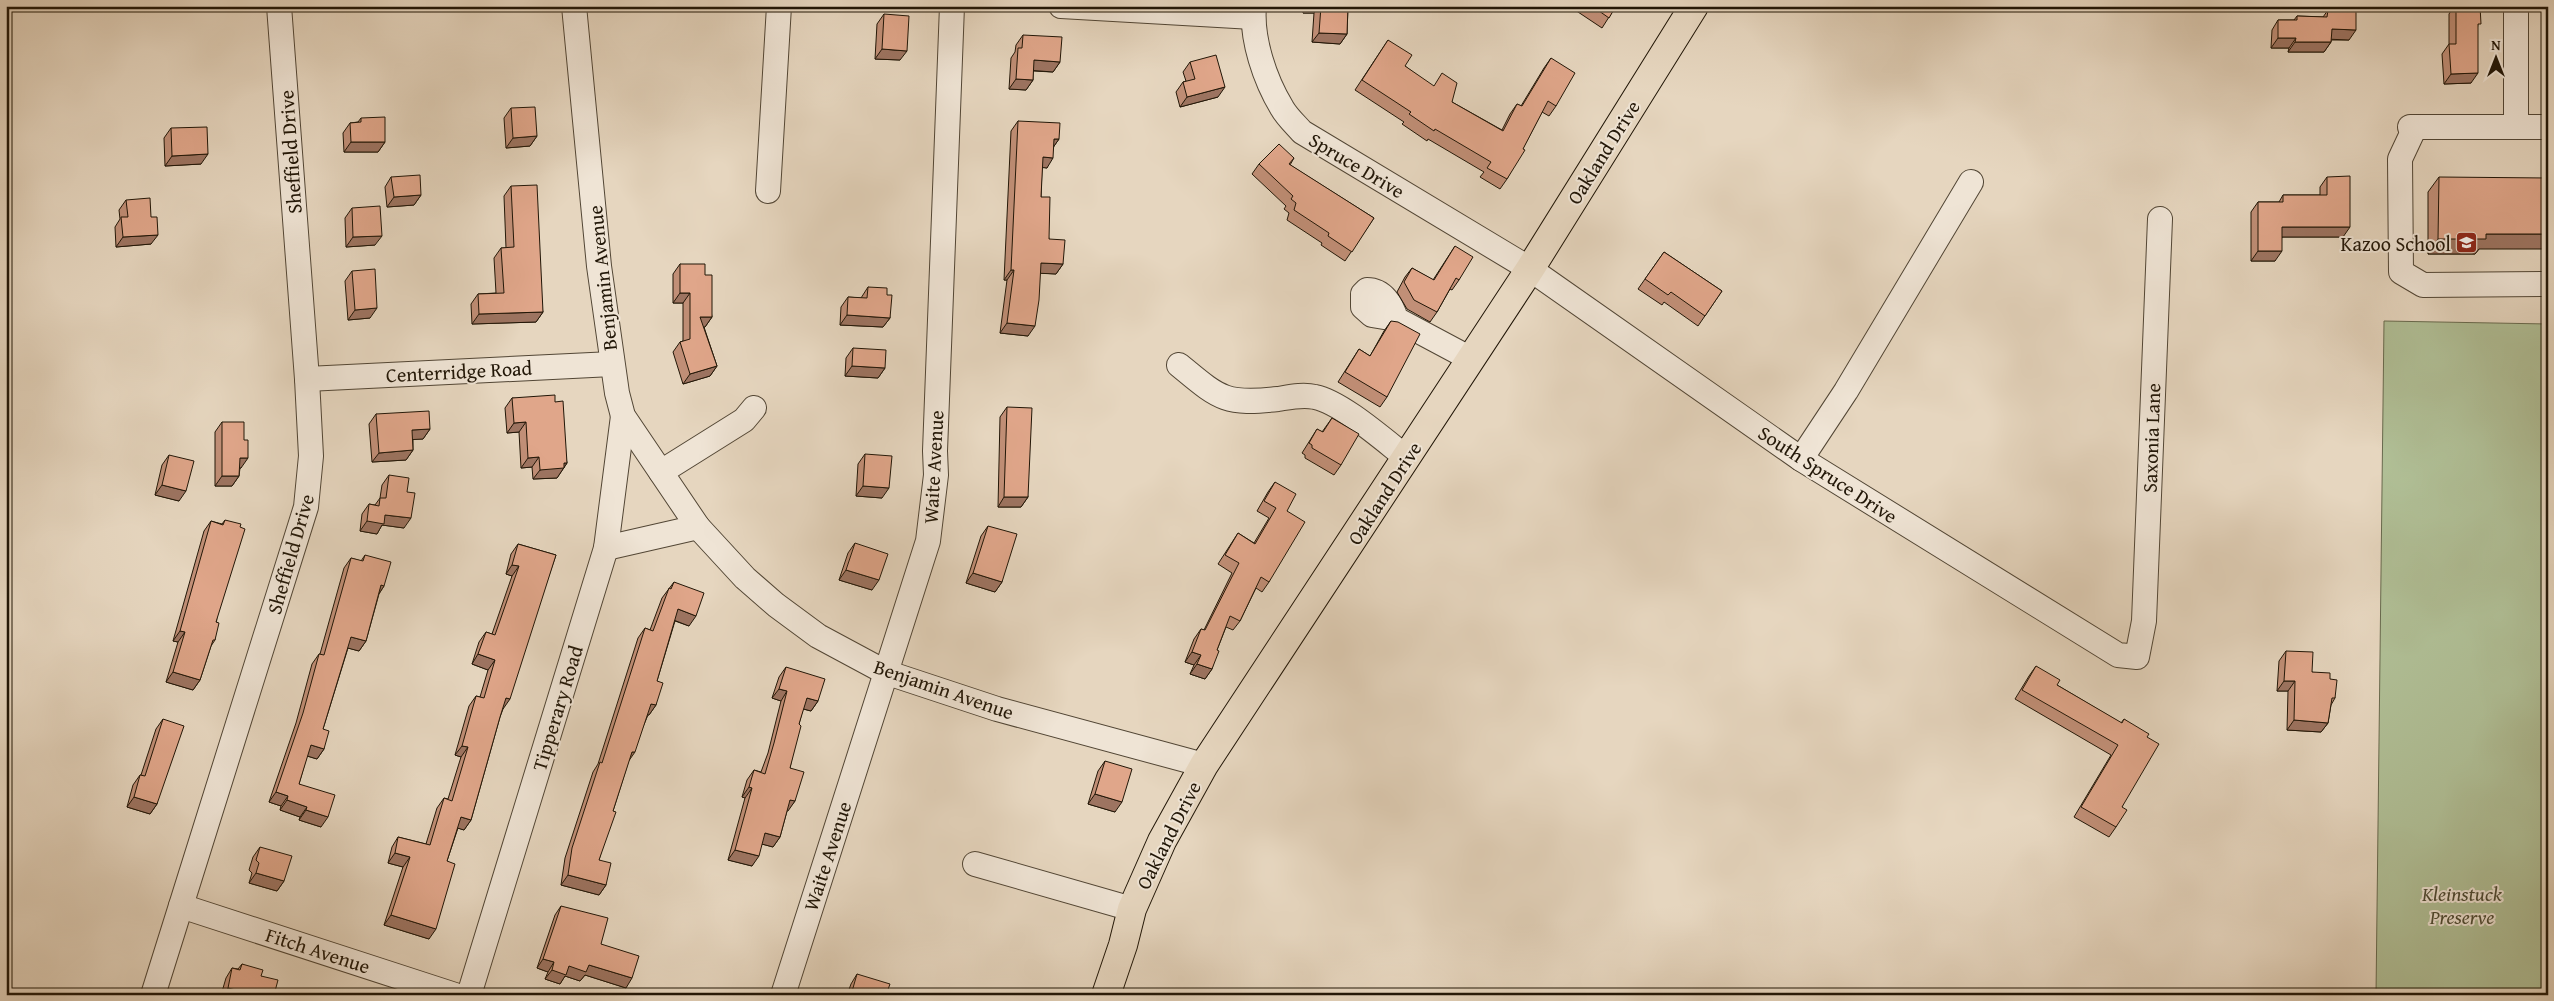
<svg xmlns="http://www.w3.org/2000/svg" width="2554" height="1001" font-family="'Gentium Book Plus',serif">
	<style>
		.green { fill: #b0bf96; stroke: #686a4e }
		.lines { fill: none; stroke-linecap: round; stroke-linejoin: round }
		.minor-casing { stroke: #524635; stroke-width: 26 }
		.major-casing { stroke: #211607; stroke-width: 30 }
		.minor { stroke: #efe4d5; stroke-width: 24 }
		.major { stroke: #e6d6bf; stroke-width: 28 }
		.wall { fill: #c18f77; stroke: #211607 }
		.shaded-wall { fill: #9d7461; stroke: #211607 }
		.building { fill: #e0a68a; stroke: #211607 }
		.labels { text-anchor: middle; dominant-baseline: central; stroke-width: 4; stroke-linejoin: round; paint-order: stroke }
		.street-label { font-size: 20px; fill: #211607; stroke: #efe4d5 }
		.poi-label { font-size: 20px; fill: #211607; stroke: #efe4d5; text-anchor: end }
		.park-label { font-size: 20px; font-style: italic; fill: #4c4932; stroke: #efe4d5 }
	</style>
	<rect width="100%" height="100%" fill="#e6d6bf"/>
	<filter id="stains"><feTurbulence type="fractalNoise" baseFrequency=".004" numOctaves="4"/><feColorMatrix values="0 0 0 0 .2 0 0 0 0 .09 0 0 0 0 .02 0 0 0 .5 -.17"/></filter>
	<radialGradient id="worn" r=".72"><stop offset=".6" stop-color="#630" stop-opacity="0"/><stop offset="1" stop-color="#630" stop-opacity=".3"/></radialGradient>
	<path class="green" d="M2384,321L2548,324V995H2376Z"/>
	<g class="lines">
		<defs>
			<g id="minor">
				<path d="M574,6L599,266L617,393L623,416L698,527L745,578L776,605L818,636L885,672L997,709L1204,765"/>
				<path d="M1061,6L1253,17"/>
				<path d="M1254,6C1251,39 1265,80 1282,108C1287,117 1296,125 1302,132L1530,269L1801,459L2118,655L2137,657L2144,621L2160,219"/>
				<path d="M2516,126V6"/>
				<path d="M2410,127H2548"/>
				<path d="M2415,127L2400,159L2401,272L2423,285L2548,284"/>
				<path d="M768,191L779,6"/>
				<path d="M1396,319C1392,305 1383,290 1367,290L1363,294V307L1372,315L1396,319L1471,359"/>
				<path d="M1179,365C1219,398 1224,405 1278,399C1290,397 1303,394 1315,397C1341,402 1385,441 1407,458"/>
				<path d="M307,379L612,364"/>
				<path d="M1801,459L1846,391L1971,182"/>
				<path d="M661,472L744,420L754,408"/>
				<path d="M606,548L698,527"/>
				<path d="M975,864L1132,909"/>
				<path d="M181,906L455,995"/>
				<path d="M153,995L306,507L311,456L307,379L279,6"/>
				<path d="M469,995L606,548L623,416"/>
				<path d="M783,995L928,541L936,475L935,451L952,6"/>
			</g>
			<path id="major" d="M1106,995L1123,945L1132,909L1162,841L1204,765L1530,269L1694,6"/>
		</defs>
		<use href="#minor" class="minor-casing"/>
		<use href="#major" class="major-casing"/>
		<use href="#minor" class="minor"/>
		<use href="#major" class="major"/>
	</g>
	<g class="wall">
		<path d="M1303,6H1348L1347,34L1340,44L1312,42L1314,13H1303Z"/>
		<path d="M1569,6H1616L1602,28Z"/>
		<path d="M2452,6H2480L2471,83L2444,84L2442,54L2449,44V14L2452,9Z"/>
		<path d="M2328,10L2349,40H2331V42L2324,52H2288L2289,48H2271L2272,30L2278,20H2294L2297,16L2323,17Z"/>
		<path d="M884,14L900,60L875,59L877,24Z"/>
		<path d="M1023,35L1060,62L1053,72L1033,71V80L1026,90L1009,89L1011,58L1015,52L1016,45Z"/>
		<path d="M1388,40L1405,66L1452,102L1502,130L1510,114L1517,104L1521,106L1544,68L1551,58L1556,106L1549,116L1542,112L1507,179L1500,189L1480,177L1484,172L1428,139L1427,141L1402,124L1404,122L1355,90Z"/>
		<path d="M1190,62L1218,97L1180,107L1176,92L1183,82L1186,81L1183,72Z"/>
		<path d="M511,108L537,136L530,146L506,148L504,118Z"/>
		<path d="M361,118L385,142L378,152H344L343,133L350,123L358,122Z"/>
		<path d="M1018,121L1059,139L1054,146L1047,168L1042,167L1041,197L1049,239L1063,264L1056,274L1040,273L1028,336L1000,333L1007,280H1004L1011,131Z"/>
		<path d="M171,128L201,164L165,166L164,138Z"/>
		<path d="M1294,158L1290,165L1374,218L1345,261L1321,245L1322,243L1287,220L1289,213L1284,209L1286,206L1252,174L1259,164Z"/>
		<path d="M391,177L421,195L414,205L387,207L385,187Z"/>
		<path d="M2327,177L2343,237H2282L2275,261H2251V212L2258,202H2279L2283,195H2320V187Z"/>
		<path d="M2439,177L2479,249L2475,254H2428V192Z"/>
		<path d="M511,186L543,312L536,322L472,324L471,304L478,294L496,293L494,258L501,248H506L504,196Z"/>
		<path d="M126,200L151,244L116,247L115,227L120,219L119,210Z"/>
		<path d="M352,208L375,245L346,247L345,218Z"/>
		<path d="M1455,246L1459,280L1452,290L1450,289L1437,312L1430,322L1407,309L1397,292L1405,277L1412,268L1433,280Z"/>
		<path d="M1664,252L1722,291L1698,326L1664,302L1662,305L1638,289Z"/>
		<path d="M680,264L705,275L712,317L705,327H704L717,366L710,376L683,384L673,352L680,342L683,341V303H673V274Z"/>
		<path d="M352,271L370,318L348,320L345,281Z"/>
		<path d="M868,287L887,295L890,318L883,327L840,325L841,307L848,297L861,298Z"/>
		<path d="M1391,321L1387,397L1380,407L1338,382L1359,349L1370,356L1384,331Z"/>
		<path d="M853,348L885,368L878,378L845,376L846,358Z"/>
		<path d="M512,398L555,402L567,463L557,478L533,479L532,467L521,468L519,432L507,433L505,408Z"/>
		<path d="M1007,407L1028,497L1021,507H998L1000,417Z"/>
		<path d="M376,414L430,429L423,439H413V450L406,460L372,462L369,424Z"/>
		<path d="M1332,418L1341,465L1334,475L1305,458V455L1302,453L1317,429L1322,432Z"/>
		<path d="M222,422L244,440L241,468H240L239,476L232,486H215V432Z"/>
		<path d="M865,454L882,498L856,496L858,464Z"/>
		<path d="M169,455L179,501L155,495L162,465Z"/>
		<path d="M389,475L407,492L404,528L382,525L377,534L360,531L362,514L369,504L375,505L380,498L382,485Z"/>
		<path d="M1275,482L1287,511L1269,582L1262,592L1256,588L1240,621L1233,630L1226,627L1217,650L1212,669L1205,679L1190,674L1194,665L1185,662L1194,639L1201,629L1204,630L1232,573L1218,564L1238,533L1254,543L1269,518L1257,511L1268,492Z"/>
		<path d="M225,520L215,640L211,646L200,680L193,690L166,682L178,642L173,641L204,531L211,521L222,524Z"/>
		<path d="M988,526L1002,582L995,592L966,583L981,536Z"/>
		<path d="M855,543L872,590L839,580L848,553Z"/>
		<path d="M518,544L556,555L503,709L500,717L471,820L464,830L458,828L447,861L429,939L384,925L403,867L388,863L392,847L398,837L426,844L437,808L444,798L448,799L461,757L455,755L469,706L476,696L480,697L488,670L472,664L479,642L486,632L492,634L512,576L506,574L511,554Z"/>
		<path d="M365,555L384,586L379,594L366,641L359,651L348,648L323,729L324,749L317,759L307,756L299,784L321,827L299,820L300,817L280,810L281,806L269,802L296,723L312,664L319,654H320L344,568L351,558L361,561Z"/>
		<path d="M674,582L689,626L675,621L657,681L656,705L649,715H648L629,760L613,811L599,860L606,885L599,895L561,885L565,858L593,772L598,764L638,638L645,628L650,630L662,598Z"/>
		<path d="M2286,651L2312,672L2330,679L2335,698L2331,705L2328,723L2321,732L2287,730L2288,691H2277L2279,661Z"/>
		<path d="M2036,666L2057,685L2121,723L2124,719L2147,737L2122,807L2116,827L2109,837L2074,817L2111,755L2015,699L2029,676Z"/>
		<path d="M786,667L818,701L811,711L803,709L799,724L790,768L795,801L787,811L780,837L773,847L762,844L752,866L728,860L745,798L742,797L747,780L754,770L761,772L768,753L781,701L772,698L779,677Z"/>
		<path d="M163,719L157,804L150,814L127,807L133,785L140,775H141L156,729Z"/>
		<path d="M1105,761L1115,812L1088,804L1098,771Z"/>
		<path d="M260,847L284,881L277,891L249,883L252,873L249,870L253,857Z"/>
		<path d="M561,906L601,944L626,988L585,975L580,981L565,976L560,984L545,979L548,972L537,968L555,915Z"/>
		<path d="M242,964L261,976L274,995H221L226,978L232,968L238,969Z"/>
		<path d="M857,974L886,995H847L851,984Z"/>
	</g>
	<g class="shaded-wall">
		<path d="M1307,6H1319L1314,13H1303Z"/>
		<path d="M2332,29L2356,30L2349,40L2325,39Z"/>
		<path d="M1319,33L1347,34L1340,44L1312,42Z"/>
		<path d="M2278,38H2296L2289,48H2271Z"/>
		<path d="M2295,42H2331L2324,52H2288Z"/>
		<path d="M882,49L907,51L900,60L875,59Z"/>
		<path d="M1034,60L1060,62L1053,72L1027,70Z"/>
		<path d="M2478,73L2471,83L2444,84L2451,74Z"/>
		<path d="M1016,79L1033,80L1026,90L1009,89Z"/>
		<path d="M1225,87L1218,97L1180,107L1187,97Z"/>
		<path d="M537,136L530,146L506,148L513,138Z"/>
		<path d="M1054,139H1059L1052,149Z"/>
		<path d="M351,142H385L378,152H344Z"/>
		<path d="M208,154L201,164L165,166L172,156Z"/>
		<path d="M1043,157L1053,158L1047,168L1036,167Z"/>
		<path d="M421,195L414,205L387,207L394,197Z"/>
		<path d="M2282,227H2350L2343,237H2275Z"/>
		<path d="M2486,234H2548V249H2479L2475,254H2428L2438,239Z"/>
		<path d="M158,235L151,244L116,247L123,237Z"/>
		<path d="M382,236L375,245L346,247L353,237Z"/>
		<path d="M2258,251H2282L2275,261H2251Z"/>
		<path d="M1041,263L1063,264L1056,274L1034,273Z"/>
		<path d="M1011,270H1014L1007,280H1004Z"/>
		<path d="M680,293H690L683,303H673Z"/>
		<path d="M377,308L370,318L348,320L355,310Z"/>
		<path d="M543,312L536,322L472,324L479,314Z"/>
		<path d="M847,315L890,318L883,327L840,325Z"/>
		<path d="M700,317H712L705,327H693Z"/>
		<path d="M1007,323L1035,326L1028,336L1000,333Z"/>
		<path d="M717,366L710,376L683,384L690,374Z"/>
		<path d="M852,366L885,368L878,378L845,376Z"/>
		<path d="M526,422L519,432L507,433L514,423Z"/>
		<path d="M430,429L423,439L405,440L412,430Z"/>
		<path d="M413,450L406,460L372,462L379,453Z"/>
		<path d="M539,457L532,467L521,468L528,458Z"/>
		<path d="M240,458H248L241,468H233Z"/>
		<path d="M564,463H567L557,478L533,479L540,470Z"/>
		<path d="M222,476H239L232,486H215Z"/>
		<path d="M162,485L186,491L179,501L155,495Z"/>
		<path d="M863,486L889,488L882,498L856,496Z"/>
		<path d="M1004,497H1028L1021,507H998Z"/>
		<path d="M385,515L411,518L404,528L382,525L377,534L360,531L367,521Z"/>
		<path d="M512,565L519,566L512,576L506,574Z"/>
		<path d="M846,570L879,580L872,590L839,580Z"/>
		<path d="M973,573L1002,582L995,592L966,583Z"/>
		<path d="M381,585L384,586L378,595Z"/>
		<path d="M678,609L696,616L689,626L671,619Z"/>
		<path d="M180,631L185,632L178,642L173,641Z"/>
		<path d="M351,637L366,641L359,651L344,647Z"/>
		<path d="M1192,652L1201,655L1194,665L1185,662Z"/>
		<path d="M478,654L495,660L488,670L472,664Z"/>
		<path d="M1197,664L1212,669L1205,679L1190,674Z"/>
		<path d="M173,672L200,680L193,690L166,682Z"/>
		<path d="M2284,681H2295L2288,691H2277Z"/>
		<path d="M779,689L787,691L781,701L772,698Z"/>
		<path d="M506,698L510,699L503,709L500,708Z"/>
		<path d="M807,698L818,701L811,711L800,708Z"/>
		<path d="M651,704L656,705L649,715L644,714Z"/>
		<path d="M2294,720L2328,723L2321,732L2287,730Z"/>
		<path d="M311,745L324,749L317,759L304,755Z"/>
		<path d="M462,746L468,747L461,757L455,755Z"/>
		<path d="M632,752H635L628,762Z"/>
		<path d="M749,787L752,788L745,798L742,797Z"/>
		<path d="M276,792L288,796L281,806L269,802Z"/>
		<path d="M1095,794L1122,802L1115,812L1088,804Z"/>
		<path d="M134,797L157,804L150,814L127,807Z"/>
		<path d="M287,800L307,807L300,817L280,810Z"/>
		<path d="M790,800L795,801L788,811L783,810Z"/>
		<path d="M306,810L328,817L321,827L299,820Z"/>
		<path d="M461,817L471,820L464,830L454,827Z"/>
		<path d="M765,833L780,837L773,847L758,843Z"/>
		<path d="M735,850L759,856L752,866L728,860Z"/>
		<path d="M395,853L410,857L403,867L388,863Z"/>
		<path d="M256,873L284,881L277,891L249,883Z"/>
		<path d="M568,875L606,885L599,895L561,885Z"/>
		<path d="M391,915L436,929L429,939L384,925Z"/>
		<path d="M543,959L554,962L548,972L537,968Z"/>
		<path d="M589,965L632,978L626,988L585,975L580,981L565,976L560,984L545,979L552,970L569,966Z"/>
		<path d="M228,988L255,995H223Z"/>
	</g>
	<g class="building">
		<path d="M1321,6H1348L1347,34L1319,33Z"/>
		<path d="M1592,6H1616L1609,18Z"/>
		<path d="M2456,6H2480L2481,24H2478V73L2451,74L2449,44H2456Z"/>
		<path d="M2328,10H2356V30L2332,29L2331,42H2295L2296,38H2278V20H2297V16L2327,17Z"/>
		<path d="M884,14L909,16L907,51L882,49Z"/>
		<path d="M1023,35L1062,37L1060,62L1034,60L1033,80L1016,79L1018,48H1022Z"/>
		<path d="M1388,40L1412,55L1405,66L1434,86L1442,73L1457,83L1452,102L1503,131L1517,104L1522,106L1551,58L1575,73L1556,106L1548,101L1523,149L1525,150L1507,179L1487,168L1491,162L1435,129L1434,131L1409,114L1411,112L1362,80Z"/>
		<path d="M1216,55L1225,87L1187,97L1183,82L1195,79L1190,62Z"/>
		<path d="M535,107L537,136L513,138L511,108Z"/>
		<path d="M385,117V142H351L350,123L361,122V118Z"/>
		<path d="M1018,121L1060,123L1059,139H1054L1053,158L1043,157L1041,197H1050L1049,239L1065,240L1063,264L1041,263L1039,300L1035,326L1007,323L1014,270H1011Z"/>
		<path d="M207,127L208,154L172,156L171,128Z"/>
		<path d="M1279,144L1294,158L1289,164L1374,218L1352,252L1328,236L1329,233L1294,210L1296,203L1291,199L1293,196L1259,164Z"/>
		<path d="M420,175L421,195L394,197L391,177Z"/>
		<path d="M2350,176V227H2282V251H2258V202H2283V195H2327V177Z"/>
		<path d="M2439,177L2548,178V234H2486V239H2438Z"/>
		<path d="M537,185L543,312L479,314L478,294L504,293L501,248L514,247L511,186Z"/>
		<path d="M150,198L151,217H157L158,235L123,237L121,217H128L126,200Z"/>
		<path d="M380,206L382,236L353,237L352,208Z"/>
		<path d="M1455,246L1473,257L1459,280L1456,278L1437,312L1414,300L1404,282L1412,268L1434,280Z"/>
		<path d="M1664,252L1722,291L1705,316L1671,292L1668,295L1645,279Z"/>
		<path d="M680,264H705V275H712V317H700L717,366L690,374L680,342L690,339V293H680Z"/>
		<path d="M375,269L377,308L355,310L352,271Z"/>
		<path d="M868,287L887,288V295H892L890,318L847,315L848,297L867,298Z"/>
		<path d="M1391,321L1398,322L1420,334L1387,397L1345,372L1359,349L1370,356Z"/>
		<path d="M853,348L886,350L885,368L852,366Z"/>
		<path d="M555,395V402L563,401L567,463H564V468L540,470L539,457L528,458L526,422L514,423L512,398Z"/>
		<path d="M1007,407L1032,408L1028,497H1004Z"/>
		<path d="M429,411L430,429L412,430L413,450L379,453L376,414Z"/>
		<path d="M1332,418L1359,434L1341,465L1312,448V445L1309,443L1317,429L1323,432Z"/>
		<path d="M222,422H244V440H248V458H240L239,476H222Z"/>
		<path d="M865,454L892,456L889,488L863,486Z"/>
		<path d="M169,455L194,461L186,491L162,485Z"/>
		<path d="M389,475L409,478L407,492L415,493L411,518L385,515L384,524L367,521L369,504L379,506L380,498H386Z"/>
		<path d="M1275,482L1296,494L1287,511L1305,522L1269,582L1261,577L1240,621L1230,616L1217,650L1219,651L1212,669L1197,664L1201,655L1192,652L1201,629L1205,630L1239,563L1225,555L1238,533L1255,544L1276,508L1264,501Z"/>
		<path d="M225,520L241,524L240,527L245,529L216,622L219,623L215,640H213L200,680L173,672L185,632L180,631L211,521L223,525Z"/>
		<path d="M988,526L1017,534L1002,582L973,573Z"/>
		<path d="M855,543L888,554L879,580L846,570Z"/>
		<path d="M518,544L556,555L510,699L506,698L500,717L471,820L461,817L447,861L455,864L436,929L391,915L410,857L395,853L398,837L430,845L444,798L452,801L468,747L462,746L476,696L484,698L495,660L478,654L486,632L495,635L519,566L512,565Z"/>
		<path d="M365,555L391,562L384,586L381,585L366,641L351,637L323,729L329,731L324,749L311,745L299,784L335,795L328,817L306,810L307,807L287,800L288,796L276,792L303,713L319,654L324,655L351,558L363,561Z"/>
		<path d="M674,582L704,593L696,616L678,609L657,681L663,683L656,705L651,704L635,752H632L613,811L616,812L599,860L611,863L606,885L568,875L572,848L600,762L602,763L645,628L653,631L669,588L671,589Z"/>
		<path d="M2286,651L2313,652L2312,672L2330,673V679L2337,680L2335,698H2332L2328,723L2294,720L2295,681H2284Z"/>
		<path d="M2036,666L2060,680L2057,685L2122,723L2124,719L2149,734L2147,737L2159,744L2122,807L2127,810L2116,827L2081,807L2118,745L2022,690Z"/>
		<path d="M786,667L825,679L818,701L807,698L799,724L801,726L790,768L804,772L795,801L790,800L780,837L765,833L759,856L735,850L752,788L749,787L754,770L765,774L774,743L787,691L779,689Z"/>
		<path d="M163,719L184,726L157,804L134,797L140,775L145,776Z"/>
		<path d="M1105,761L1132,769L1122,802L1095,794Z"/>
		<path d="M260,847L292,856L284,881L256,873L259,863L256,860Z"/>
		<path d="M561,906L608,918L601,944L639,956L632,978L589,965L586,972L569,966L566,975L552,970L554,962L543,959Z"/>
		<path d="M242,964L263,970L261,976L278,980L274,995H255L228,988L232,968L240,970Z"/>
		<path d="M857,974L890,984L886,995H851Z"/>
	</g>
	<defs>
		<symbol id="school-square" viewBox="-11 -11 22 22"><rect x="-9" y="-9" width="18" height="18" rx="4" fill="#8f2418" stroke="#efe4d5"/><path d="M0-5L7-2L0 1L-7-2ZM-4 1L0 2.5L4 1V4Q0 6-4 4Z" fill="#fff"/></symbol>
	</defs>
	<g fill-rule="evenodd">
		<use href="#school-square" x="2454" y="230" width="25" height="25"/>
	</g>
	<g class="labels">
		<g class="street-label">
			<text transform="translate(290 152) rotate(-94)">Sheffield Drive</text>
			<text transform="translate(1603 152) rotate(-58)">Oakland Drive</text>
			<text transform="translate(1357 165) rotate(31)">Spruce Drive</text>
			<text transform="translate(602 278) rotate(-96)">Benjamin Avenue</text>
			<text transform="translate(459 371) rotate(-3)">Centerridge Road</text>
			<text transform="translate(2151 438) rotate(-88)">Saxonia Lane</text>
			<text transform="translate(933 467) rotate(-87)">Waite Avenue</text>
			<text transform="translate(1828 474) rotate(33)">South Spruce Drive</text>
			<text transform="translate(1384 493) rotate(-57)">Oakland Drive</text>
			<text transform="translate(290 554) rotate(-74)">Sheffield Drive</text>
			<text transform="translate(944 689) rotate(19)">Benjamin Avenue</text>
			<text transform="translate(557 708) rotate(-73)">Tipperary Road</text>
			<text transform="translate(1168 835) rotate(-63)">Oakland Drive</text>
			<text transform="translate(827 856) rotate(-72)">Waite Avenue</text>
			<text transform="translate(318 950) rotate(18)">Fitch Avenue</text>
		</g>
		<g class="poi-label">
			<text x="2451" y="243">Kazoo School</text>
		</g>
		<g class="park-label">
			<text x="2462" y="893">Kleinstuck<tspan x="2462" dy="23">Preserve</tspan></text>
		</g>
	</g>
	<rect width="2554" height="1001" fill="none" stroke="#e6d6bf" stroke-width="25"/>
	<rect x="8" y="8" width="2539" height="986" fill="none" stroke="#211607" stroke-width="2.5"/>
	<rect x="12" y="12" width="2529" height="976" fill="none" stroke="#211607"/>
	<g transform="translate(2496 58)" stroke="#efe4d5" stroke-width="4" paint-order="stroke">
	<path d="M0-4L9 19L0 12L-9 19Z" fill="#211607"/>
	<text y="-8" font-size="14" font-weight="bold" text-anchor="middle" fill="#211607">N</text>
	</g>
	<rect width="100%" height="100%" filter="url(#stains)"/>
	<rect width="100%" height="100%" fill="url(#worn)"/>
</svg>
